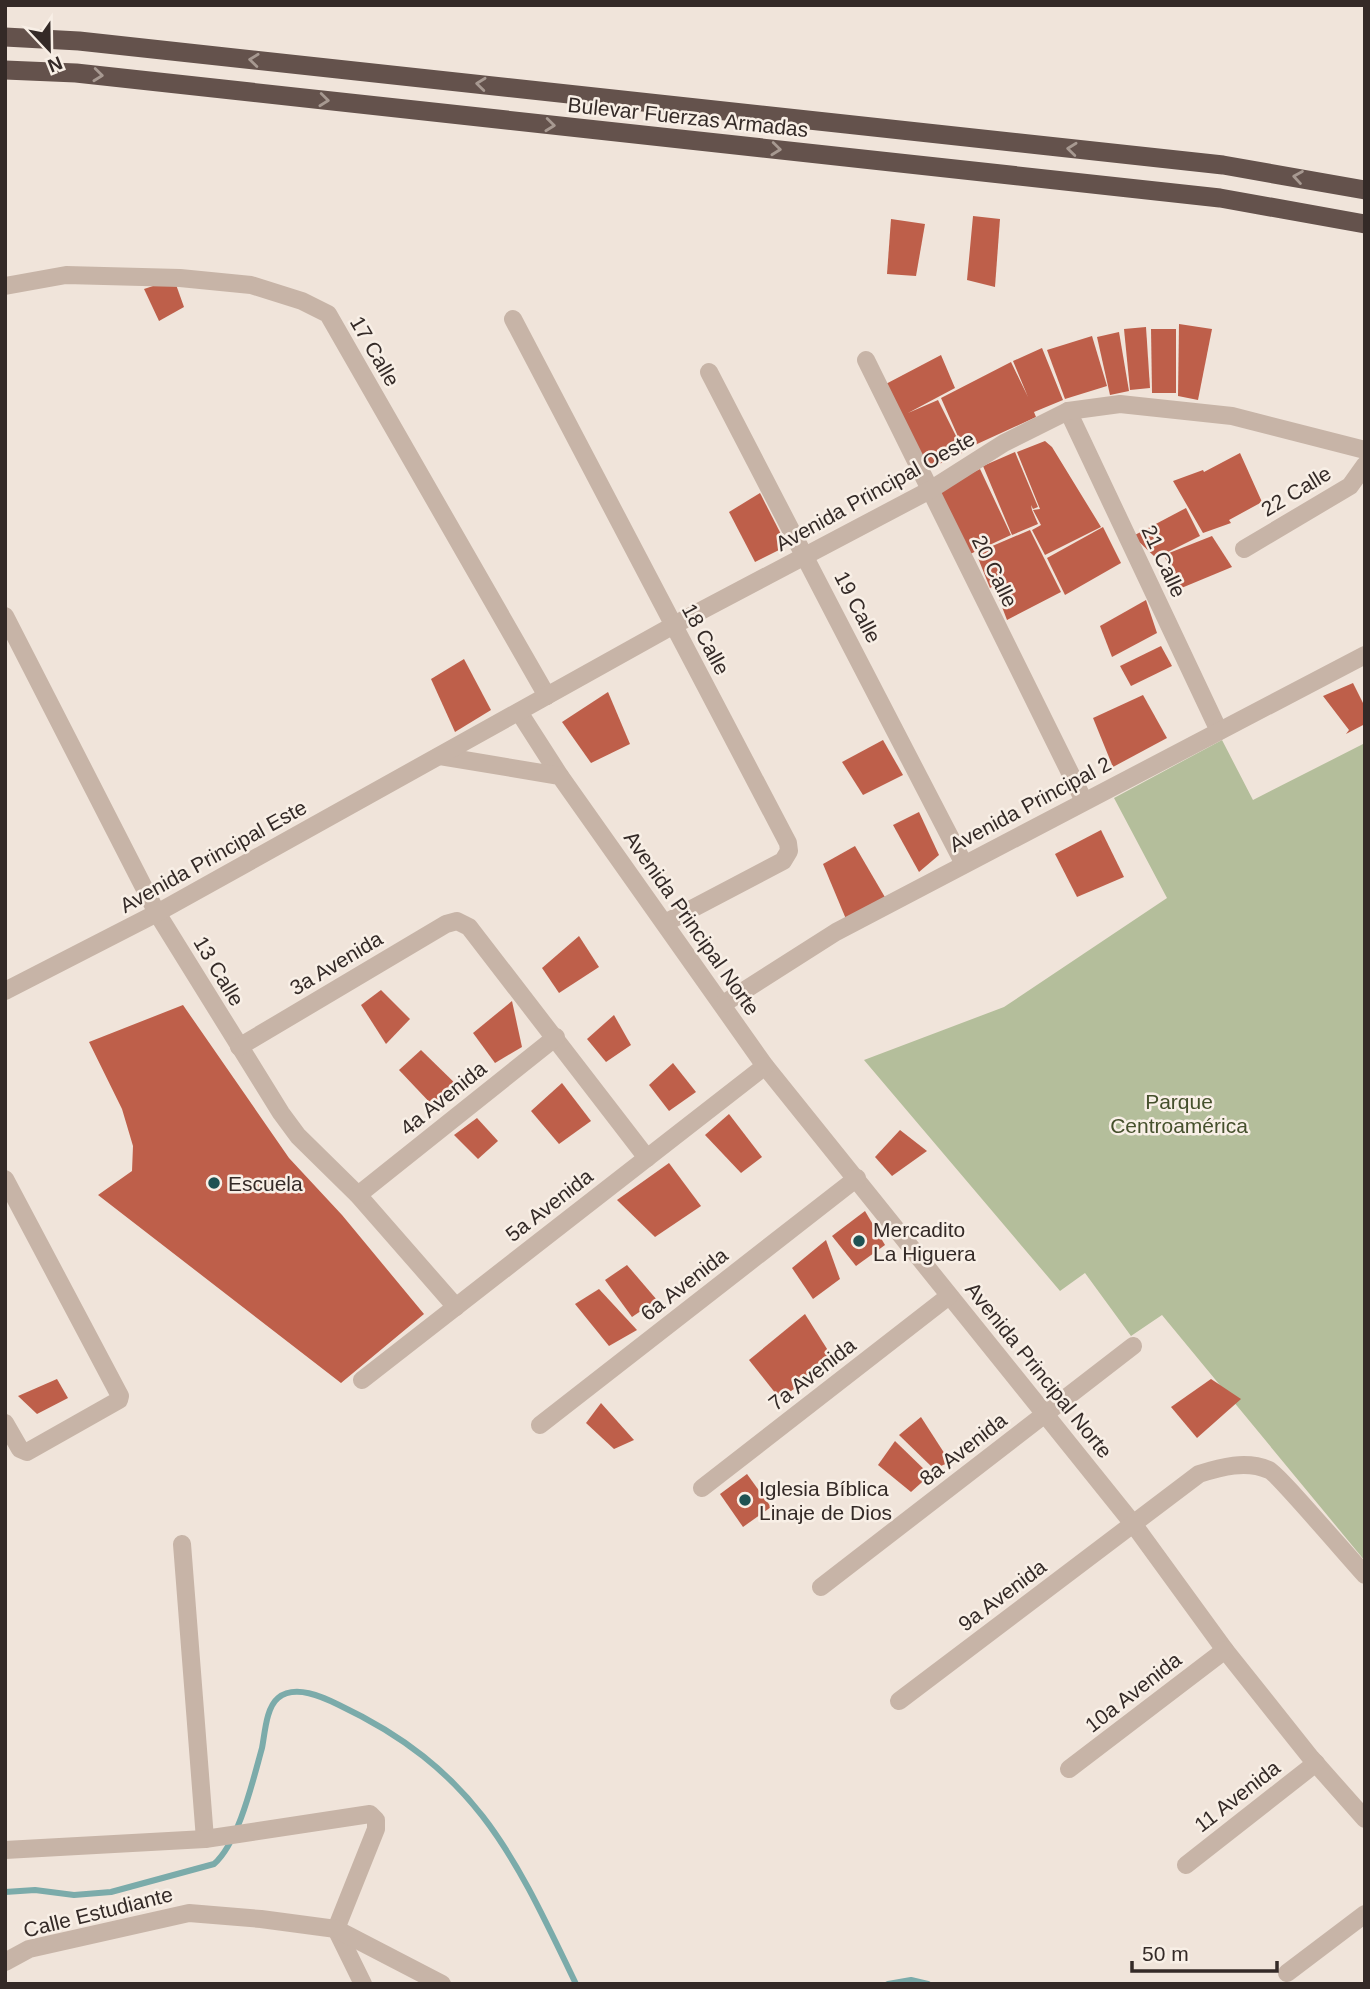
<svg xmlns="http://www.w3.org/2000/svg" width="1370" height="1989" font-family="Arial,sans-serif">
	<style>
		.green { fill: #b4be9b }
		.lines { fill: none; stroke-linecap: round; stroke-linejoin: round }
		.stream { stroke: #7babaa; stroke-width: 6 }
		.building { fill: #be5f4a }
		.minor { stroke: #c7b4a7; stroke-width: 18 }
		.trunk { stroke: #64524c; stroke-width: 19 }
		.oneway { stroke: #a79991 }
		.poi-dot { fill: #1f5253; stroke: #f8efe6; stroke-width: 2.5 }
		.labels { text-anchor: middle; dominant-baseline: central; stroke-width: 5; stroke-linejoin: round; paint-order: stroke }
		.street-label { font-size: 21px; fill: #342a27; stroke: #f8efe6 }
		.park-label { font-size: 21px; fill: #45502c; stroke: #f8efe6 }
		.poi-label { font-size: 21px; fill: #342a27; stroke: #f8efe6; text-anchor: start }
	</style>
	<rect width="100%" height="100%" fill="#f0e4da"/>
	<path class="green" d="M1222,740L1253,800L1365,743V1561L1162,1315L1131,1336L1085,1273L1060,1291L864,1060L1004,1007L1167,898L1114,798Z"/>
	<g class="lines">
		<g class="stream">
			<path d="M5,1892L35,1890L74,1895L111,1892L214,1864C239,1842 253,1780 262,1748C265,1733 266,1708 278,1698C295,1684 323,1697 339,1705C476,1770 513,1853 576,1984"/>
			<path d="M888,1984L911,1980L928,1984"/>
		</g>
	</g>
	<g class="building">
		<path d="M973,216L1000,219L995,287L967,280Z"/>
		<path d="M891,219L925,224L916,276L887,274Z"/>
		<path d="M174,279L184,307L159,321L144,289Z"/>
		<path d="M1179,324L1212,329L1198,400L1178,396Z"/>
		<path d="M1146,327L1150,388L1130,390L1124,329Z"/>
		<path d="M1151,329H1176V393H1152Z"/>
		<path d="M1119,332L1129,391L1110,395L1097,337Z"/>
		<path d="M1092,336L1107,386L1065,399L1047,350Z"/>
		<path d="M1042,348L1063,400L1034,412L1036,417L964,450L941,398L1011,362L1028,397L1013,361Z"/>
		<path d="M941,355L955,388L908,413L938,400L964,452L929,469L882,386Z"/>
		<path d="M1045,441L1052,447L1101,527L1045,555L1032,530L1041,525L1033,510L1040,509L1017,452Z"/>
		<path d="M1015,452L1038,507L1033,509L1031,505L1032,510L1029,511L1032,510L1038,524L1012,535L983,466Z"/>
		<path d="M1240,453L1262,502L1229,520L1231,523L1203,533L1173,481L1203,470L1204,472Z"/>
		<path d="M980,469L1011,535L968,555L939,492L942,487Z"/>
		<path d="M760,493L787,546L755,562L729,512Z"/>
		<path d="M1186,508L1200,536L1156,558L1133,536Z"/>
		<path d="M1103,527L1121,563L1065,595L1047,558Z"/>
		<path d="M1030,530L1061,592L1007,620L994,586L990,588L976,553Z"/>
		<path d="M1212,536L1232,567L1179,589L1164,555Z"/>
		<path d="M1146,600L1157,633L1112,657L1100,626Z"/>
		<path d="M1161,646L1172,666L1131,686L1120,666Z"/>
		<path d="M464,659L491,710L455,732L431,679Z"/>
		<path d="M1353,683L1365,707V724L1346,734L1349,730L1323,696Z"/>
		<path d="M608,692L630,744L591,763L562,722Z"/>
		<path d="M1143,695L1167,738L1113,767L1093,718Z"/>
		<path d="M883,740L903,775L863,795L842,762Z"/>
		<path d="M919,812L939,855L919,872L893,825Z"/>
		<path d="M1101,830L1124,877L1077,897L1055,854Z"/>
		<path d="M855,846L886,899L846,919L823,864Z"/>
		<path d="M579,936L599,967L559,993L542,968Z"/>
		<path d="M381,990L410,1019L386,1044L361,1005Z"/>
		<path d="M512,1001L522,1047L495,1063L473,1033Z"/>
		<path d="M183,1005L289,1158L342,1215L424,1314L341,1383L98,1195L132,1171L133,1146L122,1109L89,1042Z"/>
		<path d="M614,1015L631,1045L606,1062L587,1039Z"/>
		<path d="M421,1050L463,1091L434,1107L399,1070Z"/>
		<path d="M673,1063L696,1092L669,1111L649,1085Z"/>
		<path d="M562,1083L591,1121L559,1144L531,1111Z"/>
		<path d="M729,1114L762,1157L741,1173L705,1135Z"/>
		<path d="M477,1118L498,1141L478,1159L454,1135Z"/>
		<path d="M900,1130L927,1151L892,1176L875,1157Z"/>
		<path d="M669,1163L701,1206L655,1237L617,1200Z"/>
		<path d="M865,1211L885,1245L856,1266L832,1236Z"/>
		<path d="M826,1240L840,1279L813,1299L792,1268Z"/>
		<path d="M627,1265L657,1300L632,1317L605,1280Z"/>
		<path d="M599,1289L637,1330L609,1346L575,1304Z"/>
		<path d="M805,1314L834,1360L780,1399L749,1360Z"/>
		<path d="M57,1379L68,1398L37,1414L18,1396Z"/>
		<path d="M1211,1379L1241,1399L1197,1438L1171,1407Z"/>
		<path d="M601,1403L634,1440L614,1449L586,1423Z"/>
		<path d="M921,1417L950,1462L934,1469L899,1435Z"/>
		<path d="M895,1441L930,1475L911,1492L878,1465Z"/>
		<path d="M747,1474L771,1507L743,1527L720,1494Z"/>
	</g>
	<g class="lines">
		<g class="minor">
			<path d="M5,286L66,275L180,278L251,285L302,301L328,314L547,696"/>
			<path d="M513,319L788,843L789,851L783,861L665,923"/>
			<path d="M866,360L1084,801"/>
			<path d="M709,372L964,864"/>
			<path d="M1068,411L1219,731"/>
			<path d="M1244,549L1350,486L1365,465"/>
			<path d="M5,616L157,913L281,1113L298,1136L358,1195L456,1307"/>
			<path d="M519,712L560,776"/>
			<path d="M440,756L560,776L765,1066L1134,1525L1225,1650L1311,1758L1365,1819"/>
			<path d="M5,991L157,913L674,625L930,490L1004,443L1068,411L1120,404L1232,416L1365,450"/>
			<path d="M723,1004L836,932L1365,655"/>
			<path d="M239,1047L446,924L457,921L469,927L647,1158"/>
			<path d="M5,1179L120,1396L119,1400L27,1452L20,1449L5,1423"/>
			<path d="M358,1195L556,1037"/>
			<path d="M362,1380L765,1066"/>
			<path d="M540,1425L857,1178"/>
			<path d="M702,1488L949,1296"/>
			<path d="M182,1544L205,1839"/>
			<path d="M821,1587L1133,1346"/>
			<path d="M899,1701L1199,1474C1221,1467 1246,1460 1269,1470C1278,1474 1351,1560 1365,1575"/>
			<path d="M1069,1769L1225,1650"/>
			<path d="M5,1850L205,1839L370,1814L376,1820V1829L336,1929L363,1984"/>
			<path d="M1186,1865L1316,1763"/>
			<path d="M5,1962L29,1949L189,1913L261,1919L336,1929L442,1984"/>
			<path d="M1287,1973L1365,1914"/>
		</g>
		<g class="trunk">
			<path d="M5,37L79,41L1223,165L1365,190"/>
			<path d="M5,70L76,73L1220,198L1365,224"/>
		</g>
	</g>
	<defs><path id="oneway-chevron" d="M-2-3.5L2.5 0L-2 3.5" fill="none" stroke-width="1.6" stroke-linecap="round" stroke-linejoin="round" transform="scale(1.75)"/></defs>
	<g class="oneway">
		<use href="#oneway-chevron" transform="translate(254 60) rotate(-174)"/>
		<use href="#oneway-chevron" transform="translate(98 75) rotate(6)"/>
		<use href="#oneway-chevron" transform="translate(481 84) rotate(-174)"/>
		<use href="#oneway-chevron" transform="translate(324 100) rotate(6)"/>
		<use href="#oneway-chevron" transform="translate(550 125) rotate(6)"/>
		<use href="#oneway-chevron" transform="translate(776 149) rotate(6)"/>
		<use href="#oneway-chevron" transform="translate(1072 149) rotate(-174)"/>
		<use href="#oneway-chevron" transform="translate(1298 177) rotate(-171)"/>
	</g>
	<g class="poi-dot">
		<circle cx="214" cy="1183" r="7"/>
		<circle cx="859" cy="1241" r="7"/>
		<circle cx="745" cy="1500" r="7"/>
	</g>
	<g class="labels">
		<g class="street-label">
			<text transform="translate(688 117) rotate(6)">Bulevar Fuerzas Armadas</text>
			<text transform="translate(375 351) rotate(60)">17 Calle</text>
			<text transform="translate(875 491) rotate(-29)">Avenida Principal Oeste</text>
			<text transform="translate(1296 491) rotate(-31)">22 Calle</text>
			<text transform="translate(1164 561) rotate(65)">21 Calle</text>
			<text transform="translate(995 571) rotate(64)">20 Calle</text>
			<text transform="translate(858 607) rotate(63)">19 Calle</text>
			<text transform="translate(706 639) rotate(62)">18 Calle</text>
			<text transform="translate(1030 804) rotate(-28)">Avenida Principal 2</text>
			<text transform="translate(213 856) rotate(-29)">Avenida Principal Este</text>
			<text transform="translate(692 923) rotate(55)">Avenida Principal Norte</text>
			<text transform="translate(336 963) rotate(-31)">3a Avenida</text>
			<text transform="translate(219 971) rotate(59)">13 Calle</text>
			<text transform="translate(443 1098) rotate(-39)">4a Avenida</text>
			<text transform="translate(549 1205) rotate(-38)">5a Avenida</text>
			<text transform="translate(684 1284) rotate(-38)">6a Avenida</text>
			<text transform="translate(1039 1370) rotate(51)">Avenida Principal Norte</text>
			<text transform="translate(812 1374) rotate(-38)">7a Avenida</text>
			<text transform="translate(963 1449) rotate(-38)">8a Avenida</text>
			<text transform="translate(1002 1595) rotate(-37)">9a Avenida</text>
			<text transform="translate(1133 1692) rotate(-38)">10a Avenida</text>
			<text transform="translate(1237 1796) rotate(-38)">11 Avenida</text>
			<text transform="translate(98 1912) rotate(-14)">Calle Estudiante</text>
		</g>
		<g class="park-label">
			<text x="1179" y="1101">Parque<tspan x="1179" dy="24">Centroamérica</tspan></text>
		</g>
		<g class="poi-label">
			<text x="228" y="1183">Escuela</text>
			<text x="873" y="1229">Mercadito<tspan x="873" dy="24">La Higuera</tspan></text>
			<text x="759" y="1488">Iglesia Bíblica<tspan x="759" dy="24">Linaje de Dios</tspan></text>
		</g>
	</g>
	<rect width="1370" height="1989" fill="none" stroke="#342a27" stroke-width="14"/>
	<g transform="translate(49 49) rotate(158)" stroke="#f8efe6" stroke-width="5" paint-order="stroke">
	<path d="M0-5L12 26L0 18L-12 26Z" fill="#342a27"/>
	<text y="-10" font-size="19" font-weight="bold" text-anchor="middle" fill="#342a27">N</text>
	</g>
	<path d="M1132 1961v10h145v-10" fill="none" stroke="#342a27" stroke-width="3.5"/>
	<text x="1142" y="1961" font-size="21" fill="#342a27" stroke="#f8efe6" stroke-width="5" paint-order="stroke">50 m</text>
</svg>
